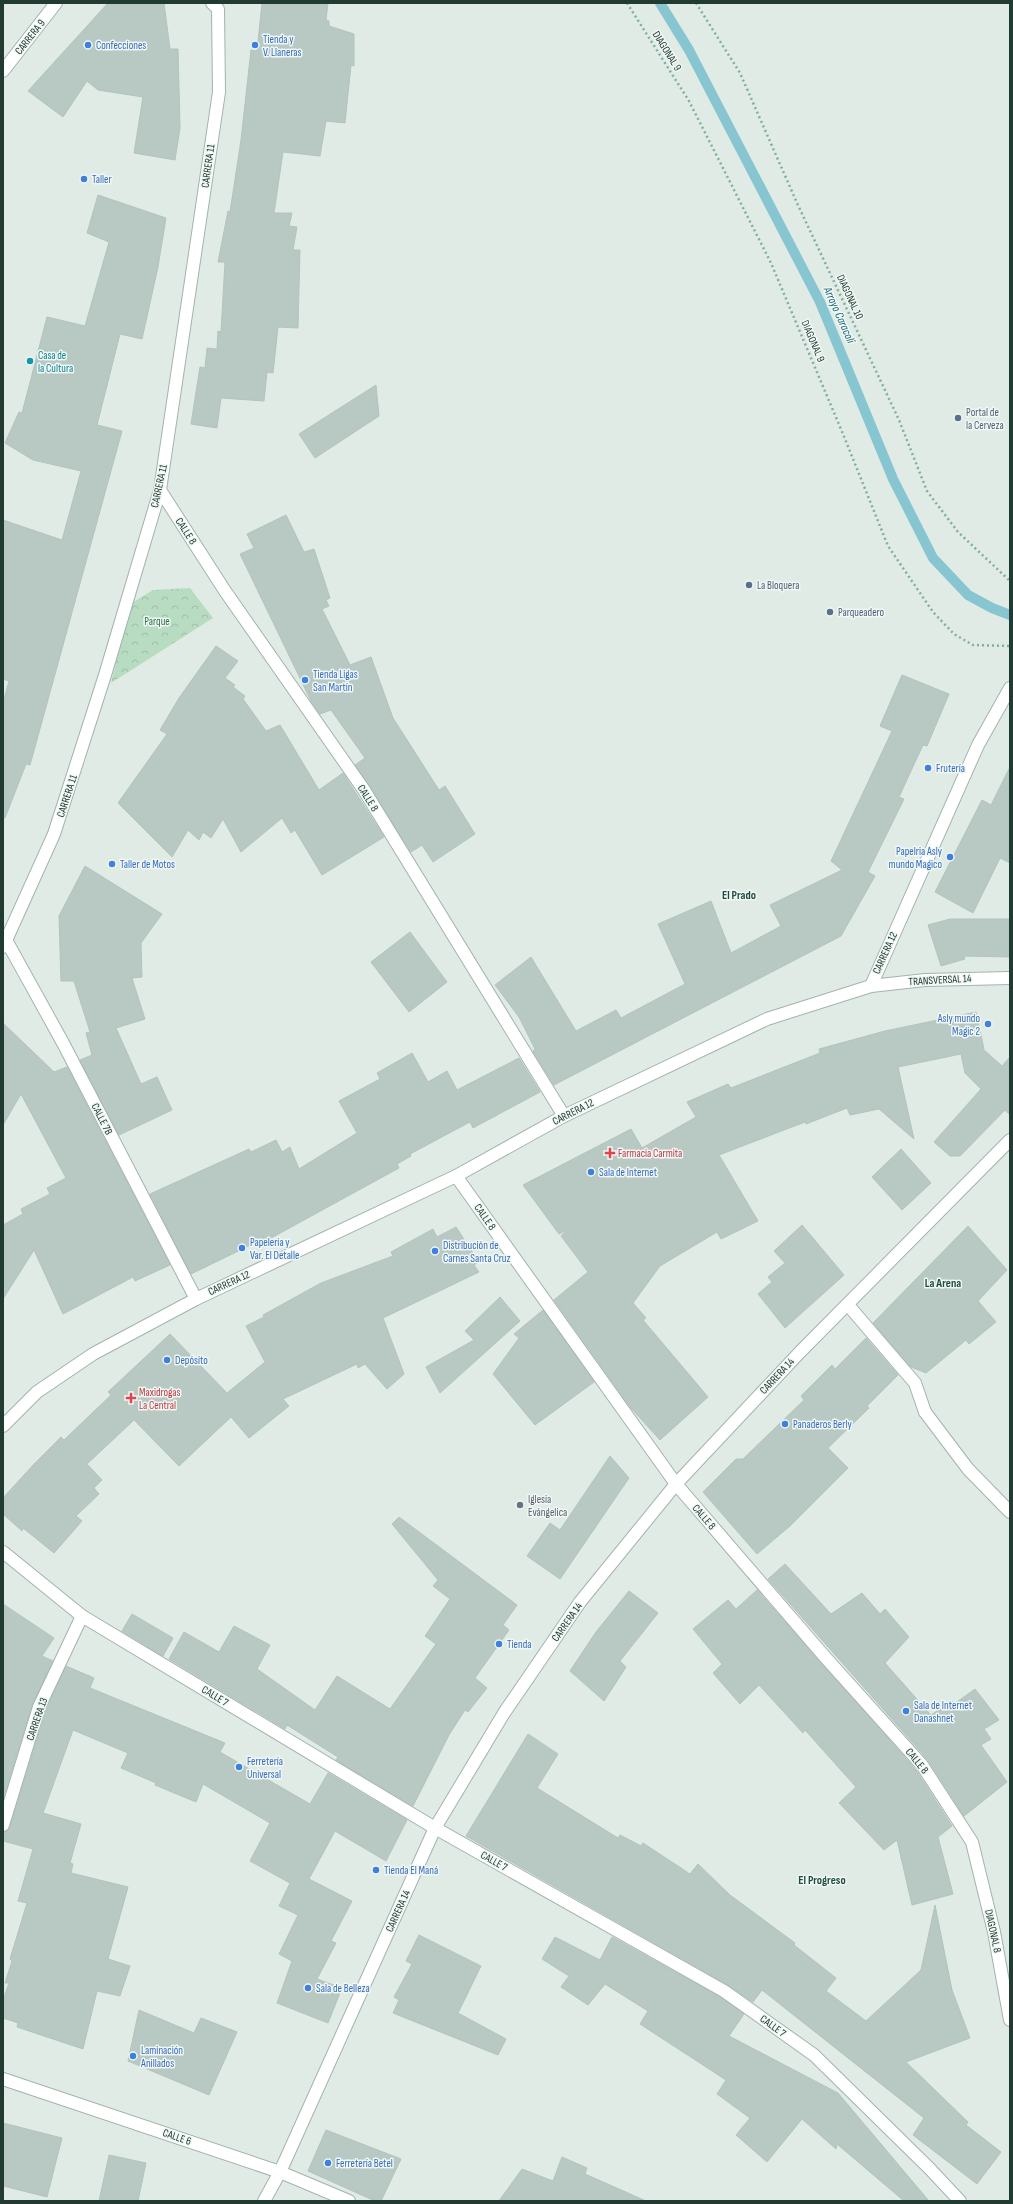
<svg xmlns="http://www.w3.org/2000/svg" width="1013" height="2204" font-family="'Sofia Sans Condensed',sans-serif">
	<style>
		.park { fill: url(#park-crowns) }
		.lines { fill: none; stroke-linecap: round; stroke-linejoin: round }
		.stream { stroke: #87c6d0; stroke-width: 10 }
		.building { fill: #b8c8c2; stroke: #b2c4bd }
		.pedestrian-casing { stroke: #a3b3ad; stroke-width: 14 }
		.minor-casing { stroke: #a3b3ad; stroke-width: 14 }
		.tertiary-casing { stroke: #a3b3ad; stroke-width: 14 }
		.path { stroke: #80ae9f; stroke-width: 2.5; stroke-dasharray: 2 3; stroke-linecap: butt }
		.pedestrian { stroke: #fff; stroke-width: 12 }
		.minor { stroke: #fff; stroke-width: 12 }
		.tertiary { stroke: #fff; stroke-width: 12 }
		.shop-dot { fill: #3f7fe0; stroke: #f0f7f4; stroke-width: 1.5 }
		.culture-dot { fill: #0f9aa8; stroke: #f0f7f4; stroke-width: 1.5 }
		.service-dot { fill: #5c6f8a; stroke: #f0f7f4; stroke-width: 1.5 }
		.health-dot { fill: #e0444e; stroke: #f0f7f4; stroke-width: 1.5 }
		.worship-dot { fill: #6b7280; stroke: #f0f7f4; stroke-width: 1.5 }
		.labels { text-anchor: middle; dominant-baseline: central; stroke-width: 3; stroke-linejoin: round; paint-order: stroke }
		.street-label { font-size: 11px; fill: #213b33; stroke: #f0f7f4 }
		.shop-label { font-size: 11px; fill: #366cbe; stroke: #f0f7f4; text-anchor: start }
		.culture-label { font-size: 11px; fill: #0d838f; stroke: #f0f7f4; text-anchor: start }
		.service-label { font-size: 11px; fill: #4e5e75; stroke: #f0f7f4; text-anchor: start }
		.park-label { font-size: 11px; fill: #2b7145; stroke: #f0f7f4 }
		.health-label { font-size: 11px; fill: #be3a42; stroke: #f0f7f4; text-anchor: start }
		.worship-label { font-size: 11px; fill: #5b616d; stroke: #f0f7f4; text-anchor: start }
		.water-label { font-size: 12px; font-style: italic; fill: #1b6876; stroke: #f0f7f4 }
		.neighbourhood-label { font-size: 12px; font-weight: bold; fill: #1d4d40; stroke: #f0f7f4 }
	</style>
	<defs>
		<pattern id="park-crowns" width="20" height="18" patternUnits="userSpaceOnUse"><rect width="20" height="18" fill="#b8dcc1"/><path d="M2 6a3 3 0 1 1 6 0M12 15a3 3 0 1 1 6 0" fill="none" stroke="#9ebea6"/></pattern>
	</defs>
	<rect width="100%" height="100%" fill="#e0ebe6"/>
	<path class="park" d="M190,588L213,618L111,683L130,604L153,590Z"/>
	<g class="lines">
		<path class="stream" d="M660,3L689,50L820,302L893,479L933,558L968,595L992,608L1010,615"/>
	</g>
	<g class="building">
		<path d="M108,3H164L170,49H178L180,128L175,160L134,153L143,97L98,90L87,81L63,117L28,91Z"/>
		<path d="M262,3H328L326,20L329,21V26L354,34V66L351,65L345,123L326,121L320,156L283,152L274,213H292L289,226L297,227L293,250H300L298,328L278,327L273,373L267,372L264,401L221,398L217,428L191,424L200,367L205,368L207,348L217,349L218,331L221,332L225,262H218L228,211L230,212L241,140L251,50L257,51Z"/>
		<path d="M98,195L166,218L158,267L142,339L120,334L97,425L122,431L30,765L26,764L5,818L3,817V703L9,681L3,679V520L62,540L81,471L33,460L5,443L19,412L22,413L47,317L85,326L109,242L87,233Z"/>
		<path d="M376,385L379,416L315,458L299,434Z"/>
		<path d="M286,515L304,552L314,549L330,598L326,600L329,606L322,609L350,665L371,657L393,718L439,790L445,786L475,834L433,862L422,845L411,852L355,765L365,758L331,710L320,714L311,701L240,554L254,548L247,534Z"/>
		<path d="M216,646L238,661L225,678L235,685L233,687L245,696L243,699L266,731L280,725L319,790L343,773L384,837L322,875L295,830L291,833L282,818L241,852L223,819L211,838L203,832L199,840L188,830L172,857L118,803L167,734L160,730L179,698Z"/>
		<path d="M902,675L949,694L927,746L923,745L899,797L904,799L868,872L875,876L841,936L554,1085L533,1051L535,1049L519,1017L495,985L531,957L576,1031L616,1010L621,1018L685,984L658,924L711,901L731,953L781,926L770,905L842,870L831,861L892,731L880,726Z"/>
		<path d="M1010,767V863L1000,858L973,913L935,892L982,800L991,805Z"/>
		<path d="M85,866L162,914L141,943L142,977L132,978L145,1019L116,1028L141,1084L157,1077L172,1110L119,1135L80,1060L92,1055L86,1033L90,1032L74,981H61L59,916Z"/>
		<path d="M950,919H1010V957L964,956L965,959L941,966L928,925Z"/>
		<path d="M410,932L447,982L409,1012L371,962Z"/>
		<path d="M976,1012L984,1049H983L1002,1066L1010,1057V1115L1005,1110L960,1156H950L934,1142L981,1089L965,1073L961,1054L898,1067L914,1139L879,1109L850,1115L847,1108L806,1124L805,1122L719,1155L758,1221L721,1239L717,1232L660,1266L633,1303L646,1318L643,1320L708,1397L660,1440L631,1408L554,1300L588,1272L561,1236L567,1230L559,1234L523,1185L631,1129L642,1148L696,1117L687,1102L728,1084L731,1088L820,1053L819,1049L885,1031Z"/>
		<path d="M3,1023L54,1072L67,1067L170,1265L135,1281L133,1277L63,1314L34,1250L3,1299V1225L23,1214L21,1209L50,1194L47,1188L66,1178L21,1094L3,1125Z"/>
		<path d="M412,1053L428,1082L447,1071L457,1090L519,1058L540,1092L473,1128L470,1122L410,1154L411,1156L397,1164L399,1168L262,1243L261,1240L191,1274L150,1194L249,1149L251,1152L276,1140L282,1152L290,1147L299,1169L357,1133L339,1101L380,1079L377,1073Z"/>
		<path d="M901,1149L931,1183L902,1210L872,1177Z"/>
		<path d="M802,1225L844,1275L785,1328L758,1294L772,1282L768,1277L785,1263L774,1251Z"/>
		<path d="M968,1226L1007,1270L978,1301L996,1322L969,1344L966,1340L926,1373L911,1367L873,1323Z"/>
		<path d="M456,1227L479,1262L474,1265L479,1272L383,1318L404,1374L387,1389L365,1364L358,1368L357,1364L283,1399L289,1406L249,1438L231,1417L179,1466L134,1420L87,1464L102,1480L94,1488L99,1494L76,1516L82,1521L54,1553L23,1528L22,1531L3,1514V1498L35,1463L61,1437L64,1440L111,1395L108,1392L170,1334L227,1393L265,1362L246,1326L264,1317L263,1315L321,1283L393,1256L391,1252L433,1229L437,1237Z"/>
		<path d="M500,1297L520,1321L440,1393L426,1367L474,1340L465,1331Z"/>
		<path d="M543,1310L594,1382L535,1425L493,1374L519,1338L514,1334Z"/>
		<path d="M866,1338L898,1375L867,1406L869,1408L828,1448L848,1468L790,1526L757,1554L703,1492L736,1459H743L804,1400L801,1396L832,1365L835,1369Z"/>
		<path d="M610,1456L629,1478L560,1579L527,1556L550,1523L560,1530Z"/>
		<path d="M399,1517L517,1605L503,1625L509,1630L475,1678L487,1688L468,1712L465,1710L449,1735L413,1806L336,1760L338,1757L287,1725L285,1729L169,1659L184,1632L219,1652L234,1626L270,1645L257,1669L315,1710L337,1676L390,1709L436,1644L425,1636L450,1599L433,1586L438,1580L392,1524Z"/>
		<path d="M785,1564L831,1614L862,1593L880,1614L885,1609L909,1637L885,1663L931,1715L952,1701L954,1704L975,1689L999,1720L984,1729L991,1739L981,1745L1007,1782L964,1816L928,1760L768,1579Z"/>
		<path d="M757,1590L916,1770L952,1826L938,1837L953,1894L912,1905L897,1840L884,1850L839,1803L856,1787L805,1730L803,1733L759,1685L740,1704L713,1673L722,1664L693,1629L728,1600L736,1609Z"/>
		<path d="M629,1591L658,1613L620,1661L626,1667L604,1701L570,1671L596,1632Z"/>
		<path d="M3,1604L54,1638L42,1656L53,1661L32,1705L3,1799Z"/>
		<path d="M132,1614L173,1638L163,1656L122,1631Z"/>
		<path d="M66,1666L94,1678L90,1688L225,1743L220,1752L310,1804L328,1773L407,1820L386,1861L335,1831L309,1879L352,1901L331,1941L336,1943L317,1979L342,1988L328,2023L277,2003L292,1961L279,1954L298,1915L279,1906L290,1883L250,1861L270,1823L203,1784L196,1802L155,1785L156,1783L121,1768L128,1753L73,1730L43,1813L81,1824L70,1863L73,1864L71,1873L128,1887L108,1959L130,1966L120,1996L97,1991L83,2049L17,2027L18,2023L3,2018V2000L9,1983H5L12,1961L10,1959L27,1903L18,1901L33,1849L3,1841V1832L10,1827L46,1710Z"/>
		<path d="M528,1734L558,1754L537,1788L618,1838L620,1835L641,1846L643,1843L690,1874L698,1864L730,1895L795,1943L794,1945L836,1978L826,1991L866,2021L921,1970L935,1905L952,1990L970,2038L906,2062L968,2122L966,2125L1001,2152L977,2184L913,2135L924,2118L762,1990L753,2002L728,1985L466,1836Z"/>
		<path d="M419,1935L481,1966L458,2013L506,2039L498,2055L393,2013L399,2000L394,1997L412,1964L406,1961Z"/>
		<path d="M555,1937L600,1960L612,1937L720,1997L744,2014L729,2036L838,2093L929,2201H904L837,2144L836,2149L802,2119L767,2162L736,2135L750,2118L717,2094L726,2080L640,2024L648,2011L605,1984L588,2005L561,1987L569,1976L542,1959Z"/>
		<path d="M139,2010L194,2033L201,2018L237,2032L209,2095L128,2061Z"/>
		<path d="M3,2123L62,2138L47,2197L3,2186Z"/>
		<path d="M326,2130L401,2159L381,2201H375L308,2171Z"/>
		<path d="M109,2155L146,2163L138,2201H99Z"/>
		<path d="M562,2157L587,2168L585,2174L646,2201H499L522,2169L553,2181Z"/>
	</g>
	<g class="lines">
		<defs>
			<path id="pedestrian" d="M848,1305L915,1383L925,1412"/>
			<g id="minor">
				<path d="M3,71L56,3"/>
				<path d="M160,490L225,591L364,790L564,1116"/>
				<path d="M6,940L63,1043L196,1299"/>
				<path d="M871,986L978,745L1010,688"/>
				<path d="M456,1176L676,1484L825,1657L922,1765L972,1842L994,1932L1010,2020"/>
				<path d="M925,1412L968,1469L1010,1512"/>
				<path d="M3,1552L82,1616L435,1828L724,1991L814,2055L930,2169L960,2201"/>
				<path d="M3,1825L39,1707L82,1616"/>
				<path d="M3,2079L280,2172L349,2201"/>
				<path d="M264,2201L280,2172L435,1828L504,1713L580,1602L676,1484L800,1352L1010,1140"/>
			</g>
			<g id="tertiary">
				<path d="M3,947L54,834L105,675L160,490L219,92L218,9L212,3"/>
				<path d="M3,1426L37,1392L93,1354L196,1299L456,1176L564,1116L767,1019L871,986L925,980L1010,978"/>
			</g>
		</defs>
		<use href="#pedestrian" class="pedestrian-casing"/>
		<use href="#minor" class="minor-casing"/>
		<use href="#tertiary" class="tertiary-casing"/>
		<g class="path">
			<path d="M627,3L689,101L771,263L843,434L888,546L933,612L954,634L973,645L1010,646"/>
			<path d="M696,3L740,73L797,203L899,420L927,491L958,532L1010,581"/>
		</g>
		<use href="#pedestrian" class="pedestrian"/>
		<use href="#minor" class="minor"/>
		<use href="#tertiary" class="tertiary"/>
	</g>
	<g class="shop-dot">
		<circle cx="88" cy="45" r="4"/>
		<circle cx="255" cy="45" r="4"/>
		<circle cx="84" cy="179" r="4"/>
		<circle cx="305" cy="680" r="4"/>
		<circle cx="928" cy="768" r="4"/>
		<circle cx="950" cy="857" r="4"/>
		<circle cx="112" cy="864" r="4"/>
		<circle cx="988" cy="1024" r="4"/>
		<circle cx="591" cy="1172" r="4"/>
		<circle cx="242" cy="1248" r="4"/>
		<circle cx="435" cy="1251" r="4"/>
		<circle cx="167" cy="1360" r="4"/>
		<circle cx="785" cy="1424" r="4"/>
		<circle cx="499" cy="1644" r="4"/>
		<circle cx="906" cy="1711" r="4"/>
		<circle cx="239" cy="1767" r="4"/>
		<circle cx="376" cy="1870" r="4"/>
		<circle cx="308" cy="1988" r="4"/>
		<circle cx="133" cy="2056" r="4"/>
		<circle cx="328" cy="2163" r="4"/>
	</g>
	<circle class="culture-dot" cx="30" cy="361" r="4"/>
	<g class="service-dot">
		<circle cx="958" cy="418" r="4"/>
		<circle cx="749" cy="585" r="4"/>
		<circle cx="830" cy="612" r="4"/>
	</g>
	<g class="health-dot">
		<path d="M608 1147h4v4h4v4h-4v4h-4v-4h-4v-4h4z"/>
		<path d="M129 1392h4v4h4v4h-4v4h-4v-4h-4v-4h4z"/>
	</g>
	<circle class="worship-dot" cx="520" cy="1505" r="4"/>
	<g class="labels">
		<g class="street-label">
			<text transform="translate(30 37) rotate(-52)">CARRERA 9</text>
			<text transform="translate(667 51) rotate(58)">DIAGONAL 9</text>
			<text transform="translate(208 166) rotate(-82)">CARRERA 11</text>
			<text transform="translate(850 297) rotate(65)">DIAGONAL 10</text>
			<text transform="translate(813 341) rotate(67)">DIAGONAL 9</text>
			<text transform="translate(159 486) rotate(-78)">CARRERA 11</text>
			<text transform="translate(186 531) rotate(57)">CALLE 8</text>
			<text transform="translate(67 796) rotate(-72)">CARRERA 11</text>
			<text transform="translate(368 798) rotate(58)">CALLE 8</text>
			<text transform="translate(885 953) rotate(-66)">CARRERA 12</text>
			<text transform="translate(940 980) rotate(-3)">TRANSVERSAL 14</text>
			<text transform="translate(573 1112) rotate(-27)">CARRERA 12</text>
			<text transform="translate(102 1119) rotate(63)">CALLE 7B</text>
			<text transform="translate(485 1217) rotate(55)">CALLE 8</text>
			<text transform="translate(229 1283) rotate(-25)">CARRERA 12</text>
			<text transform="translate(777 1376) rotate(-47)">CARRERA 14</text>
			<text transform="translate(704 1517) rotate(49)">CALLE 8</text>
			<text transform="translate(567 1622) rotate(-55)">CARRERA 14</text>
			<text transform="translate(215 1696) rotate(31)">CALLE 7</text>
			<text transform="translate(37 1719) rotate(-71)">CARRERA 13</text>
			<text transform="translate(917 1761) rotate(51)">CALLE 8</text>
			<text transform="translate(494 1861) rotate(29)">CALLE 7</text>
			<text transform="translate(398 1911) rotate(-66)">CARRERA 14</text>
			<text transform="translate(993 1931) rotate(78)">DIAGONAL 8</text>
			<text transform="translate(773 2026) rotate(36)">CALLE 7</text>
			<text transform="translate(177 2137) rotate(19)">CALLE 6</text>
		</g>
		<g class="shop-label">
			<text x="263" y="39">Tienda y<tspan x="263" dy="13">V. Llaneras</tspan></text>
			<text x="96" y="45">Confecciones</text>
			<text x="92" y="179">Taller</text>
			<text x="313" y="674">Tienda Ligas<tspan x="313" dy="13">San Martín</tspan></text>
			<text x="936" y="768">Frutería</text>
			<text x="942" y="851" text-anchor="end">Papelria Asly<tspan x="942" dy="13">mundo Magico</tspan></text>
			<text x="120" y="864">Taller de Motos</text>
			<text x="980" y="1018" text-anchor="end">Asly mundo<tspan x="980" dy="13">Magic 2</tspan></text>
			<text x="599" y="1172">Sala de Internet</text>
			<text x="250" y="1242">Papelería y<tspan x="250" dy="13">Var. El Detalle</tspan></text>
			<text x="443" y="1245">Distribución de<tspan x="443" dy="13">Carnes Santa Cruz</tspan></text>
			<text x="175" y="1360">Depósito</text>
			<text x="793" y="1424">Panaderos Berly</text>
			<text x="507" y="1644">Tienda</text>
			<text x="914" y="1705">Sala de Internet<tspan x="914" dy="13">Danashnet</tspan></text>
			<text x="247" y="1761">Ferretería<tspan x="247" dy="13">Universal</tspan></text>
			<text x="384" y="1870">Tienda El Maná</text>
			<text x="316" y="1988">Sala de Belleza</text>
			<text x="141" y="2050">Laminación<tspan x="141" dy="13">Anillados</tspan></text>
			<text x="336" y="2163">Ferretería Betel</text>
		</g>
		<g class="culture-label">
			<text x="38" y="355">Casa de<tspan x="38" dy="13">la Cultura</tspan></text>
		</g>
		<g class="service-label">
			<text x="966" y="412">Portal de<tspan x="966" dy="13">la Cerveza</tspan></text>
			<text x="757" y="585">La Bloquera</text>
			<text x="838" y="612">Parqueadero</text>
		</g>
		<g class="park-label">
			<text x="157" y="621">Parque</text>
		</g>
		<g class="health-label">
			<text x="618" y="1153">Farmacia Carmita</text>
			<text x="139" y="1392">Maxidrogas<tspan x="139" dy="13">La Central</tspan></text>
		</g>
		<g class="worship-label">
			<text x="528" y="1499">Iglesia<tspan x="528" dy="13">Evángelica</tspan></text>
		</g>
		<g class="water-label">
			<text transform="translate(839 315) rotate(66)">Arroyo Caracolí</text>
		</g>
		<g class="neighbourhood-label">
			<text x="739" y="895">El Prado</text>
			<text x="943" y="1283">La Arena</text>
			<text x="822" y="1880">El Progreso</text>
		</g>
	</g>
	<rect width="1013" height="2204" fill="none" stroke="#213b33" stroke-width="8"/>
</svg>
